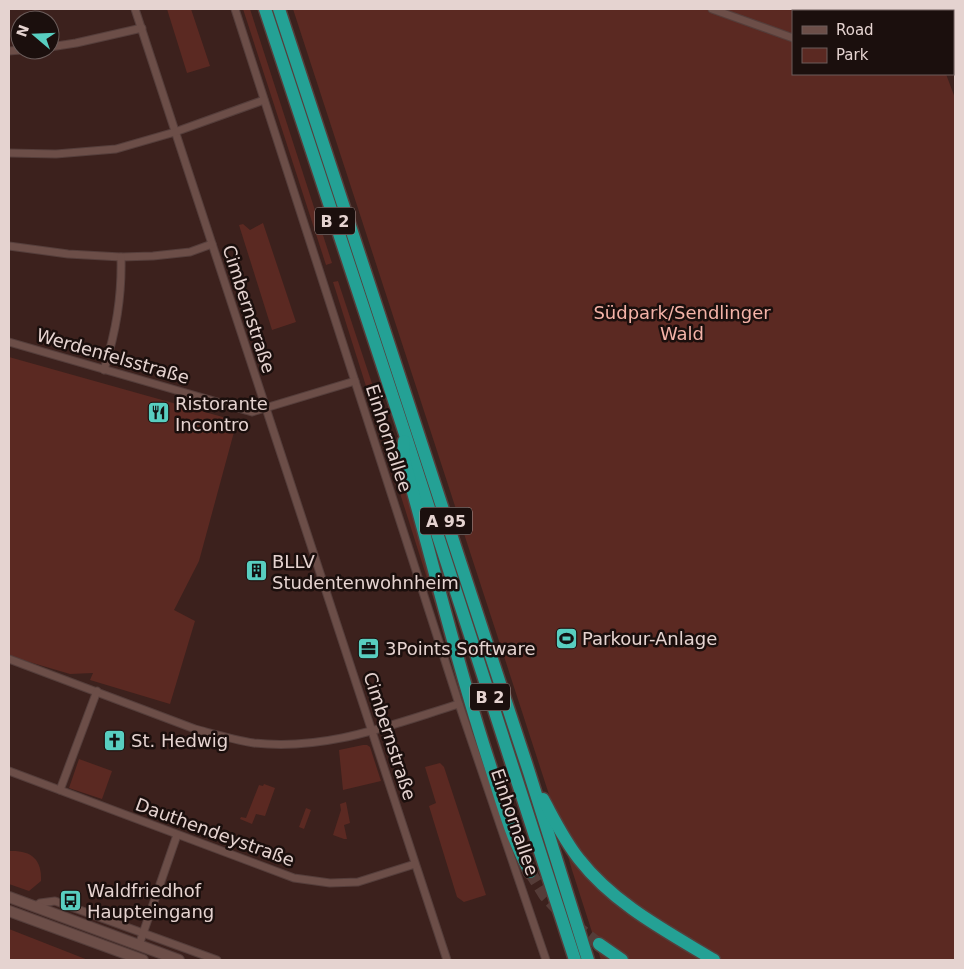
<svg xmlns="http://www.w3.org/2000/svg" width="964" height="969" font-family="'DejaVu Sans',sans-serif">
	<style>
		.green { fill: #5b2922 }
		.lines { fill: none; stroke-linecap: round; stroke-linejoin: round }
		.motorway-tunnel { stroke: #553c38; stroke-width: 12; stroke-dasharray: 12 6; stroke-linecap: butt }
		.minor-casing { stroke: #553e3b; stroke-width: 9 }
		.tertiary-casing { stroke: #553e3b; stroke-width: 11 }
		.secondary-casing { stroke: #553e3b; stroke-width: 12 }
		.motorway-casing { stroke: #553e3b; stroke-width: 15 }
		.minor { stroke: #6c4e48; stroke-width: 7 }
		.tertiary { stroke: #6c4e48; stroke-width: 9 }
		.secondary { stroke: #6c4e48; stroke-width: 10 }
		.motorway { stroke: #24a195; stroke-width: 12 }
		.labels { text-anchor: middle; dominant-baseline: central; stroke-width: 5; stroke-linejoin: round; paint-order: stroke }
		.shield { fill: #1b0f0d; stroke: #a89896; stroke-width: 1 }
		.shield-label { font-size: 16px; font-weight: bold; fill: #e5d3d0 }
		.street-label { font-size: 18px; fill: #e5d3d0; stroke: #1b0f0d }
		.park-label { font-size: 18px; fill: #f4b3a8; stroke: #1b0f0d }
		.poi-label { font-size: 18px; fill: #e5d3d0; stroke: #1b0f0d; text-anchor: start }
	</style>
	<rect width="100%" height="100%" fill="#3c211d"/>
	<g class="green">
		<path d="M167,9H191L210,66L187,73Z"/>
		<path d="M243,9H250L332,263L326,265Z"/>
		<path d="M293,9H925L926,11H793V74H946L955,98V960H601L572,870L556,816Z"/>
		<path d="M263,223L296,322L272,330L239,225L243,224L250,230Z"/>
		<path d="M338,281L404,480L457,673L333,282Z"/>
		<path d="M9,357L237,421L199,561L174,610L195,621L170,704L90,680L93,673L70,674L9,656Z"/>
		<path d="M363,745H367L370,747L381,781L343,790L339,750Z"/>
		<path d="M79,759L112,771L102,799L69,788Z"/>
		<path d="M440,763L444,767L486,895L464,902L457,897L429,806L436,803L425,767Z"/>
		<path d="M264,784L275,788L265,816L256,814L252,824L240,819L241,817L246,818L259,785L263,786Z"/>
		<path d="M346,802L350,823L344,825L347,839H344L333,835L341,810L340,804Z"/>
		<path d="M306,808L311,810L304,829L299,827Z"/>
		<path d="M9,851C30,850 42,858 41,881L29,891L9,884Z"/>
		<path d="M9,929L88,960H9Z"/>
	</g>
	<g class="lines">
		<g class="motorway-tunnel">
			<path d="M530,872L545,896L560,912"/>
			<path d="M575,925L599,944"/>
		</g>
		<defs>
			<g id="minor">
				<path d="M135,9L447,960"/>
				<path d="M235,9L459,704L546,960"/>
				<path d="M712,9L793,38"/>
				<path d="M953,45L955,44"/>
				<path d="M50,47L76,43L142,28"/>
				<path d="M9,51L21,50"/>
				<path d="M9,153L56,154L116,149L175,132L264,100"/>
				<path d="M9,246L68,254L121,257L153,256L190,252L212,244"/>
				<path d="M9,342L252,412L355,381"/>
				<path d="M104,370C116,331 122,297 121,257"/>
				<path d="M9,659L195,729C214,734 234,740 254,743C327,751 390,725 459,704"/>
				<path d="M9,771L294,878L330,883L358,882L415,864"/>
				<path d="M60,790L97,691"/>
				<path d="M35,907L40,903L55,901L217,960"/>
				<path d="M139,945L177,835"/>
			</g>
			<g id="tertiary">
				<path d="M939,9V11"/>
				<path d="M953,56L955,63"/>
			</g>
			<g id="secondary">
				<path d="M9,897L179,960"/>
				<path d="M9,911L143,960"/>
			</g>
			<g id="motorway">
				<path d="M265,9L405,434L575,960"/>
				<path d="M279,9L529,772L588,960"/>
				<path d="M404,441L403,456C432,558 456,662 489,762C501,799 511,838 530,872"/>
				<path d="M543,799C554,819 564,840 579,859C614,904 666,931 714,960"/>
				<path d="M599,944L622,960"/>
			</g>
		</defs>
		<use href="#minor" class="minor-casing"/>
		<use href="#tertiary" class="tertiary-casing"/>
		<use href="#secondary" class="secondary-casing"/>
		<use href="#motorway" class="motorway-casing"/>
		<use href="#minor" class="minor"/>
		<use href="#tertiary" class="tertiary"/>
		<use href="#secondary" class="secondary"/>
		<use href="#motorway" class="motorway"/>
	</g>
	<defs>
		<symbol id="restaurant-square" viewBox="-11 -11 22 22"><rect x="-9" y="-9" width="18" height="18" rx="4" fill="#58cec0" stroke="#1b0f0d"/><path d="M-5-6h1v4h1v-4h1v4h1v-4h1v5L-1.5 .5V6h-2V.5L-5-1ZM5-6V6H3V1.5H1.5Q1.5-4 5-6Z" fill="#111"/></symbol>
		<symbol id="building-square" viewBox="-11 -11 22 22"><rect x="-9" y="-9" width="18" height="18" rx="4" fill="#58cec0" stroke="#1b0f0d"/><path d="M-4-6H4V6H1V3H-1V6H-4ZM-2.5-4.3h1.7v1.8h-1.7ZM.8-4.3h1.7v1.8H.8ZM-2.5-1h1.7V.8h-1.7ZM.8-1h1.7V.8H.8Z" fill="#111"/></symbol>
		<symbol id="stadium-square" viewBox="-11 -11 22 22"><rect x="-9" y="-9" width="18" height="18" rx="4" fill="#58cec0" stroke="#1b0f0d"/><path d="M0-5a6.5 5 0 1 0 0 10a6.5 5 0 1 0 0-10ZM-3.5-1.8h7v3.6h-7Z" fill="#111"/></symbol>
		<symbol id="office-square" viewBox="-11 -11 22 22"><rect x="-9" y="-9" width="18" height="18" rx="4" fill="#58cec0" stroke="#1b0f0d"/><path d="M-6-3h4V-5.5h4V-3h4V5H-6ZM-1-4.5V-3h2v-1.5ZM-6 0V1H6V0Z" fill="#111"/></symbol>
		<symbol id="church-square" viewBox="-11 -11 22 22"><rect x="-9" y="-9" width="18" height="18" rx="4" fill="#58cec0" stroke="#1b0f0d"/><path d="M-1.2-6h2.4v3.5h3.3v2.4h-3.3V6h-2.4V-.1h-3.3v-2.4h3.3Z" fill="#111"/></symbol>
		<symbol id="bus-square" viewBox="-11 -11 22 22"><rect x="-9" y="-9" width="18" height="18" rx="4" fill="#58cec0" stroke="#1b0f0d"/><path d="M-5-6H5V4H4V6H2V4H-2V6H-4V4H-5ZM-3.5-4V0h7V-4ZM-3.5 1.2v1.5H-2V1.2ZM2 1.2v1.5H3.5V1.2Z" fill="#111"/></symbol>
	</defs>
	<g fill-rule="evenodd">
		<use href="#restaurant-square" x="146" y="400" width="25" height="25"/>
		<use href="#building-square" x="244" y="558" width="25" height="25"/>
		<use href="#stadium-square" x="554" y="626" width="25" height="25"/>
		<use href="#office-square" x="356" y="636" width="25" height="25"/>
		<use href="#church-square" x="102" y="728" width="25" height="25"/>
		<use href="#bus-square" x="58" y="888" width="25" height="25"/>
	</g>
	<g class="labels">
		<g class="shield">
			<rect x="315" y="207.5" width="40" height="27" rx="4"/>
			<rect x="420" y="507.5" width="52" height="27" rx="4"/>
			<rect x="470" y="683.5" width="40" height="27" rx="4"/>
		</g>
		<g class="shield-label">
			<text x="335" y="221">B 2</text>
			<text x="446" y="521">A 95</text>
			<text x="490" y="697">B 2</text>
		</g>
		<g class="street-label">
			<text transform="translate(249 309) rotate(72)">Cimbernstraße</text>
			<text transform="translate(113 356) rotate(16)">Werdenfelsstraße</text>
			<text transform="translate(389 438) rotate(72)">Einhornallee</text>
			<text transform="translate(390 736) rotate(72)">Cimbernstraße</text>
			<text transform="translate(515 822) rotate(71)">Einhornallee</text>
			<text transform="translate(215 832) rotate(20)">Dauthendeystraße</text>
		</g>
		<g class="park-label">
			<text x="682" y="312">Südpark/Sendlinger<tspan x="682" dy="21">Wald</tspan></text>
		</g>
		<g class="poi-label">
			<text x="175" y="403">Ristorante<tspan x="175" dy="21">Incontro</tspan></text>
			<text x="272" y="561">BLLV<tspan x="272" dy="21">Studentenwohnheim</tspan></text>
			<text x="582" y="638">Parkour-Anlage</text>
			<text x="385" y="648">3Points Software</text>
			<text x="131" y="740">St. Hedwig</text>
			<text x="87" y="890">Waldfriedhof<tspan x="87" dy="21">Haupteingang</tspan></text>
		</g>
	</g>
	<rect width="964" height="969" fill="none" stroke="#e5d3d0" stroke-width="20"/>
	<rect x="792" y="10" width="162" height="65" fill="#1b0f0d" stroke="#6c5d5b"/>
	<rect x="802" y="26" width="25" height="8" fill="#6c4e48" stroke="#6c5d5b"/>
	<text x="836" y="35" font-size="15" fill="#e5d3d0">Road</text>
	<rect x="802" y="48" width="25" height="15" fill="#5b2922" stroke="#6c5d5b"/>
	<text x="836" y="60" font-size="15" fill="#e5d3d0">Park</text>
	<g transform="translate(35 35) rotate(289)"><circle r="24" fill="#1b0f0d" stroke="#6c5d5b"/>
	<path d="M0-4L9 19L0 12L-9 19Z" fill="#58cec0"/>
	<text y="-8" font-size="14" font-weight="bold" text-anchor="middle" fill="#e5d3d0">N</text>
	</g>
</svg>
